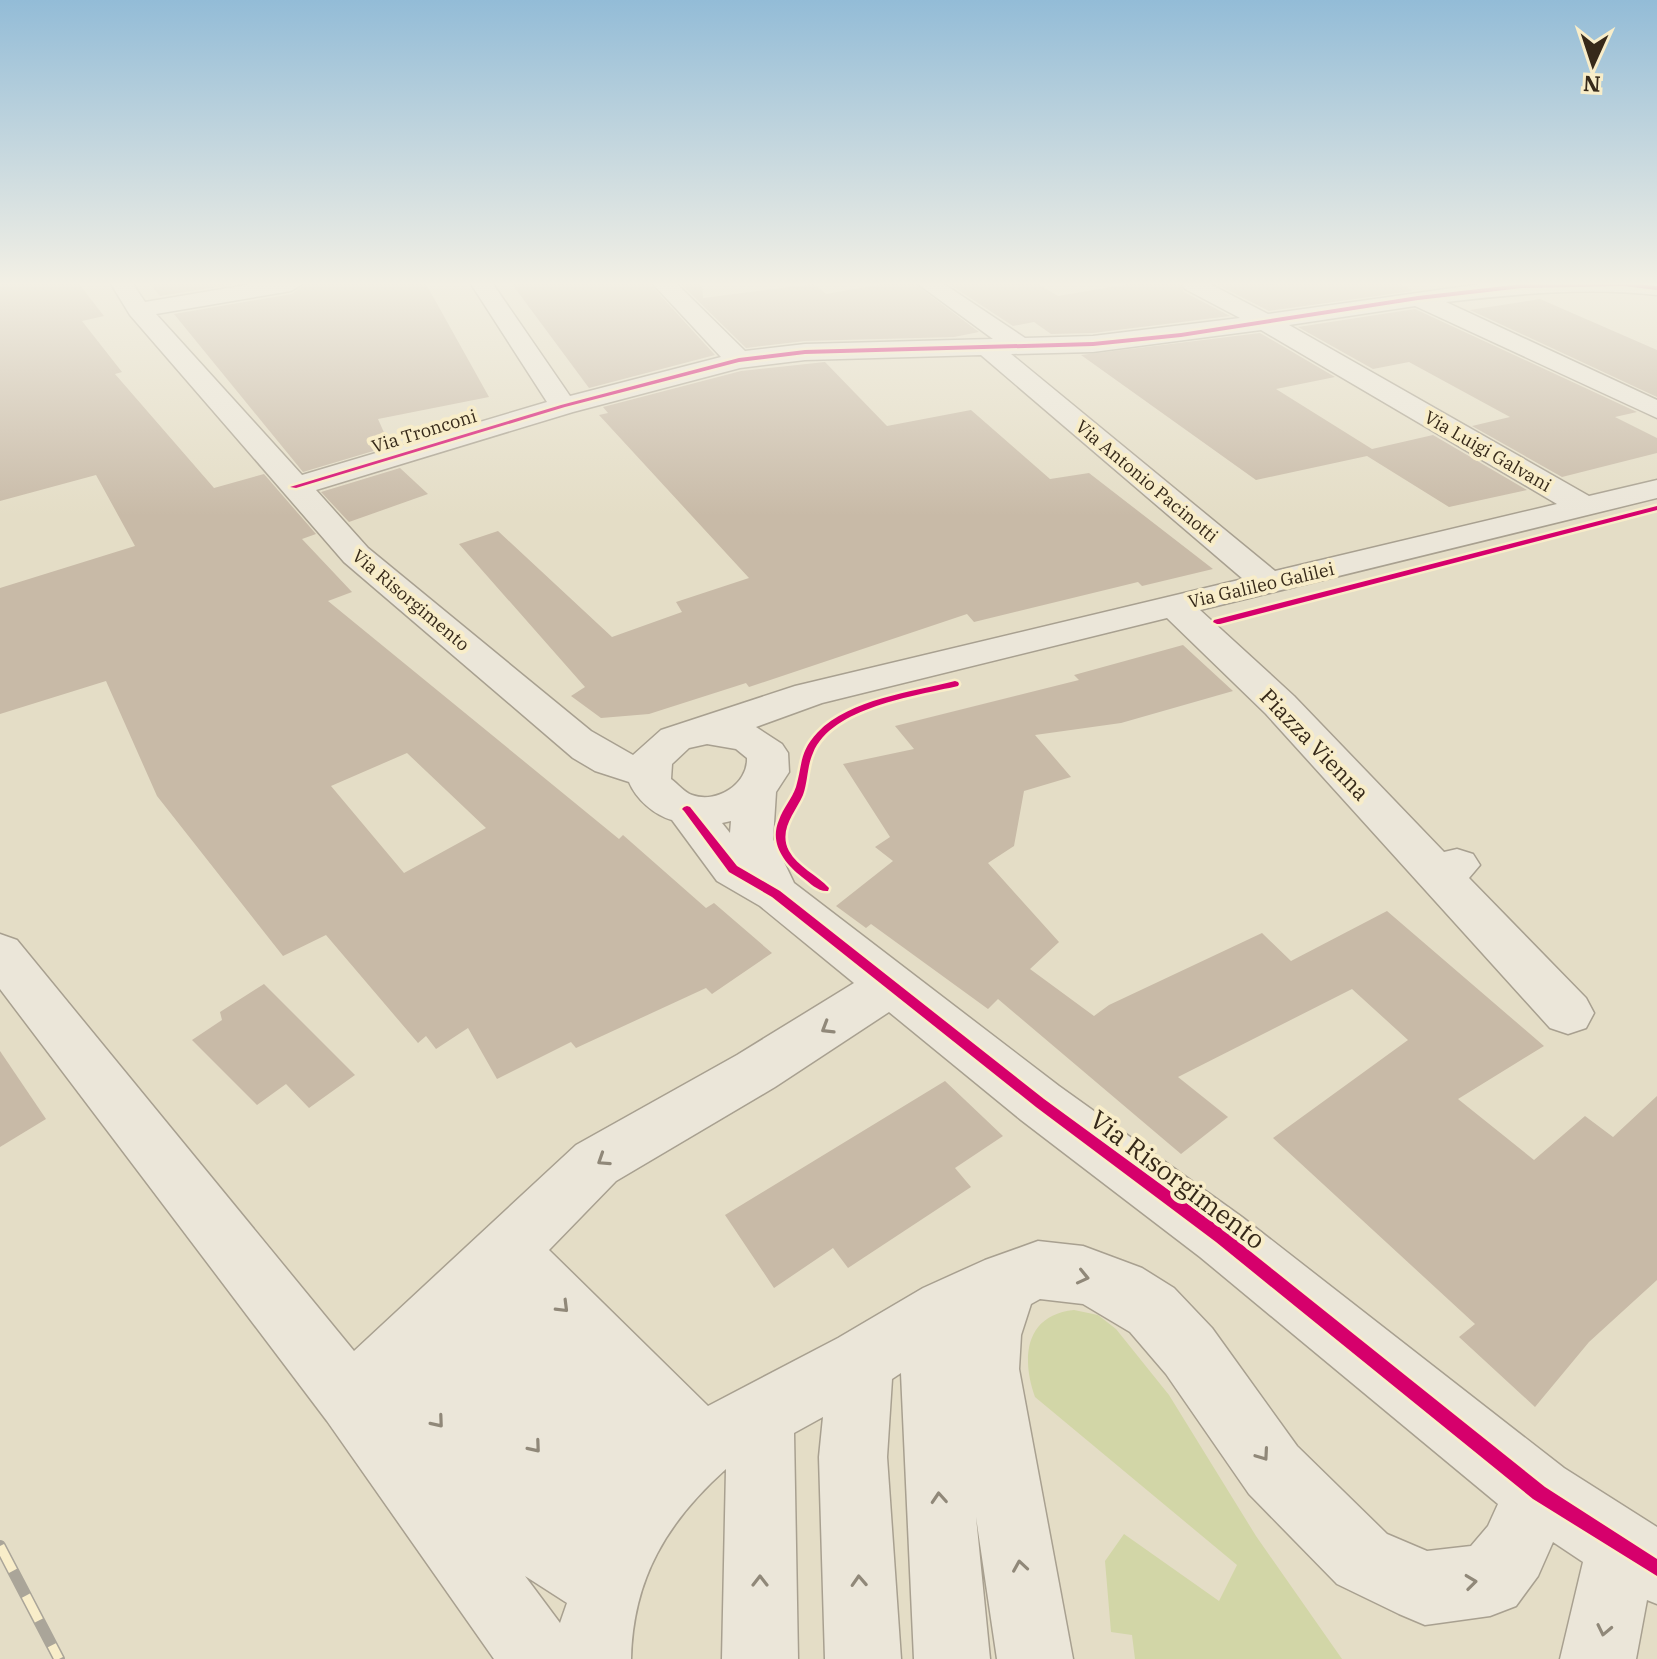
<svg xmlns="http://www.w3.org/2000/svg" width="1657" height="1659" font-family="'IBM Plex Serif',serif">
	<style>
		.green { fill: #d2d6a7 }
		.building { fill: #c8baa7; fill-rule: evenodd }
		.lines { fill: none; stroke-linecap: round; stroke-linejoin: round }
		.minor-casing { stroke: #a8a090; stroke-width: 3 }
		.minor { fill: #ebe6d9; fill-rule: evenodd }
		.rail-casing { stroke: #aaa599; stroke-width: 12 }
		.rail { stroke: #f8edc9; stroke-width: 9; stroke-dasharray: 28; stroke-linecap: butt }
		.cycleway-casing { stroke: #f8edc9; stroke-width: 5 }
		.cycleway { fill: #d6006c; fill-rule: evenodd }
		.oneway { stroke: #908879 }
		.labels { text-anchor: middle; dominant-baseline: central; stroke-width: 8; stroke-linejoin: round; paint-order: stroke }
		.far-street-label { font-size: 18px; fill: #362919; stroke: #f8edc9 }
		.street-label { font-size: 22px; fill: #362919; stroke: #f8edc9 }
		.near-street-label { font-size: 26px; fill: #362919; stroke: #f8edc9 }
	</style>
	<rect width="100%" height="100%" fill="#e4ddc6"/>
	<path class="green" d="M1074,1310L1098,1315L1116,1329L1169,1395L1256,1536L1342,1659H1135L1132,1635L1111,1632L1105,1561L1124,1534L1219,1601L1237,1565L1035,1397C1021,1358 1025,1315 1074,1310Z"/>
	<g class="building">
		<path d="M0,284H79L104,316L82,321L122,372L115,374L214,488L264,474L316,534L302,539L352,592L328,601L619,839L623,835L706,908L714,903L772,953L712,994L706,988L576,1048L571,1042L497,1079L468,1028L436,1049L426,1036L418,1043L326,935L283,956L157,796L106,681L0,714V588L135,546L96,475L0,501ZM407,753L486,828L404,873L331,786Z"/>
		<path d="M150,284H236L160,296Z"/>
		<path d="M305,284H426L489,397L378,419L390,446L303,472L174,314L292,294Z"/>
		<path d="M512,284H650L715,355L589,388Z"/>
		<path d="M681,284H702L703,298L814,284L826,294L883,284H915L979,332L954,337L805,341L746,348Z"/>
		<path d="M949,284H1038L1058,296L1129,284H1179L1184,292L1230,316L1093,333L1051,334L1034,322L1013,326Z"/>
		<path d="M1216,284H1400L1413,291L1269,311Z"/>
		<path d="M1540,299L1657,350V397L1470,310Z"/>
		<path d="M1415,309L1637,412L1615,417L1657,438V453L1562,477L1472,426L1510,417L1409,362L1373,369L1298,327Z"/>
		<path d="M1260,333L1335,377L1276,389L1372,449L1433,435L1527,490L1449,507L1367,456L1256,480L1081,355Z"/>
		<path d="M825,362L887,426L971,410L1050,479L1089,473L1213,569L1142,586L1138,582L974,622L967,614L749,687L746,683L649,714L601,718L571,696L585,687L459,544L498,531L612,637L682,612L676,602L749,578L599,415L608,413L603,407L741,371Z"/>
		<path d="M400,468L428,494L349,522L321,492Z"/>
		<path d="M1183,645L1233,691L1121,723L1035,735L1071,777L1024,791L1014,846L988,863L1059,942L1030,969L1094,1016L1109,1005L1262,933L1291,961L1387,911L1544,1046L1458,1099L1534,1160L1585,1116L1613,1137L1657,1096V1280L1589,1342L1535,1407L1459,1337L1475,1324L1273,1138L1408,1040L1352,989L1178,1077L1228,1117L1181,1154L998,999L988,1009L871,924L866,928L836,906L893,861L875,847L890,837L843,764L914,749L895,726L1079,680L1074,675Z"/>
		<path d="M264,984L355,1075L309,1108L286,1084L257,1105L192,1040L222,1020L220,1012Z"/>
		<path d="M0,1051L46,1119L0,1147Z"/>
		<path d="M945,1081L1003,1136L955,1168L971,1187L848,1268L833,1248L774,1288L725,1215Z"/>
	</g>
	<g class="lines">
		<defs>
			<path id="minor" d="M111,284H133L145,302L252,284H302L291,291L156,314L302,475L547,402L471,284H493L570,396L721,357L653,284H677L745,351L805,344L993,339L918,284H944L1025,338L1093,336L1240,318L1185,289L1182,284H1210L1268,314L1481,284H1657V295C1587,287 1516,294 1446,302L1657,400V418L1415,306L1289,325L1589,496L1657,480V498L1200,610L1294,696L1444,852L1457,849L1473,854L1480,865L1469,878L1586,998L1594,1013L1586,1028L1568,1034L1550,1028L1266,714L1167,618L822,703L756,727L782,744L788,753L789,772L776,792L773,839L794,883L1059,1086L1242,1217L1564,1468L1657,1527V1604L1647,1600L1636,1659H1560L1583,1562L1553,1542L1538,1576L1516,1606L1490,1616L1425,1625L1399,1614L1337,1584L1249,1494L1166,1374L1130,1332L1083,1304L1040,1299L1031,1304L1021,1335L1019,1369L1073,1659H997L976,1517L990,1659H914L901,1373L892,1379L887,1457L901,1659H825L819,1457L823,1417L794,1433L798,1659H722L726,1469C667,1522 633,1578 631,1659H494L327,1421L0,989V934L17,940L354,1351L576,1145L737,1055L854,983L760,906L717,881L672,820C654,815 636,799 629,782L595,771L573,758L344,562L130,315ZM1261,330L1557,504L1275,571L1011,354L1093,352ZM981,355L1243,579L795,686L661,730L633,755L591,731L368,548L316,490L573,412L740,368L805,360ZM707,744L736,749L747,758C748,784 717,804 692,795C684,792 678,784 671,779L672,764L689,748ZM731,821L730,833L722,823ZM889,1012L1021,1120L1200,1257L1498,1504L1488,1526L1471,1546L1427,1551L1387,1534L1297,1446L1212,1328L1174,1288L1142,1268L1083,1246L1038,1241L985,1260L923,1288L838,1338L708,1406L549,1250L616,1181L775,1087ZM525,1576L567,1603L560,1623Z"/>
		</defs>
		<use href="#minor" class="minor-casing"/>
		<use href="#minor" class="minor"/>
		<defs>
			<path id="rail" d="M0,1546L59,1659"/>
		</defs>
		<use href="#rail" class="rail-casing"/>
		<use href="#rail" class="rail"/>
		<defs>
			<g id="cycleway">
				<path d="M1522,284H1634L1657,286V290L1623,286L1522,288L1418,300L1181,337L1093,346L805,354L739,362L565,407L296,488L290,487L561,405L739,358L805,350L1093,342L1181,333L1418,296Z"/>
				<path d="M1657,506V510L1220,624H1217L1213,622L1214,620Z"/>
				<path d="M955,681L958,682L959,684L958,686C915,696 832,707 813,753C807,766 808,781 803,795C795,813 778,830 789,851C798,867 817,875 829,888L828,891C818,892 810,883 802,877C784,863 769,843 779,820C783,808 792,799 796,787C803,763 799,752 818,732C850,699 912,692 955,681Z"/>
				<path d="M687,806L690,807L737,866L780,891L1044,1099L1226,1232L1545,1487L1657,1559V1576L1533,1499L1216,1242L1036,1107L772,897L729,872L684,811L682,809L684,807Z"/>
			</g>
		</defs>
		<use href="#cycleway" class="cycleway-casing"/>
		<use href="#cycleway" class="cycleway"/>
	</g>
	<defs><path id="oneway-chevron" d="M-2-3.5L2.5 0L-2 3.5" fill="none" stroke-width="1.6" stroke-linecap="round" stroke-linejoin="round" transform="scale(2)"/></defs>
	<g class="oneway">
		<use href="#oneway-chevron" transform="translate(827 1028) rotate(149)"/>
		<use href="#oneway-chevron" transform="translate(603 1160) rotate(147)"/>
		<use href="#oneway-chevron" transform="translate(1083 1277) rotate(13)"/>
		<use href="#oneway-chevron" transform="translate(563 1307) rotate(45)"/>
		<use href="#oneway-chevron" transform="translate(438 1422) rotate(50)"/>
		<use href="#oneway-chevron" transform="translate(535 1447) rotate(50)"/>
		<use href="#oneway-chevron" transform="translate(1263 1455) rotate(55)"/>
		<use href="#oneway-chevron" transform="translate(939 1498) rotate(-94)"/>
		<use href="#oneway-chevron" transform="translate(1020 1566) rotate(-99)"/>
		<use href="#oneway-chevron" transform="translate(760 1581) rotate(-90)"/>
		<use href="#oneway-chevron" transform="translate(859 1581) rotate(-93)"/>
		<use href="#oneway-chevron" transform="translate(1471 1582) rotate(-7)"/>
		<use href="#oneway-chevron" transform="translate(1604 1630) rotate(102)"/>
	</g>
	<linearGradient id="sky" x2="0" y2="1"><stop stop-color="#93bcd7"/><stop offset="0.55" stop-color="#f3f0e5"/><stop offset="1" stop-color="#f3f0e5" stop-opacity="0"/></linearGradient>
	<rect width="1657" height="516" fill="url(#sky)"/>
	<g class="labels">
		<g class="far-street-label">
			<text transform="translate(424 431) rotate(-17)">Via Tronconi</text>
			<text transform="translate(1488 451) rotate(30)">Via Luigi Galvani</text>
			<text transform="translate(1147 481) rotate(40)">Via Antonio Pacinotti</text>
			<text transform="translate(1261 585) rotate(-13)">Via Galileo Galilei</text>
			<text transform="translate(411 600) rotate(40)">Via Risorgimento</text>
		</g>
		<g class="street-label">
			<text transform="translate(1315 744) rotate(46)">Piazza Vienna</text>
		</g>
		<g class="near-street-label">
			<text transform="translate(1178 1179) rotate(37)">Via Risorgimento</text>
		</g>
	</g>
	<g transform="translate(1593 64) rotate(183)" stroke="#f8edc9" stroke-width="6" paint-order="stroke">
	<path d="M0-6L14 30L0 20L-14 30Z" fill="#362919"/>
	<text y="-12" font-size="22" font-weight="bold" text-anchor="middle" fill="#362919">N</text>
	</g>
</svg>
